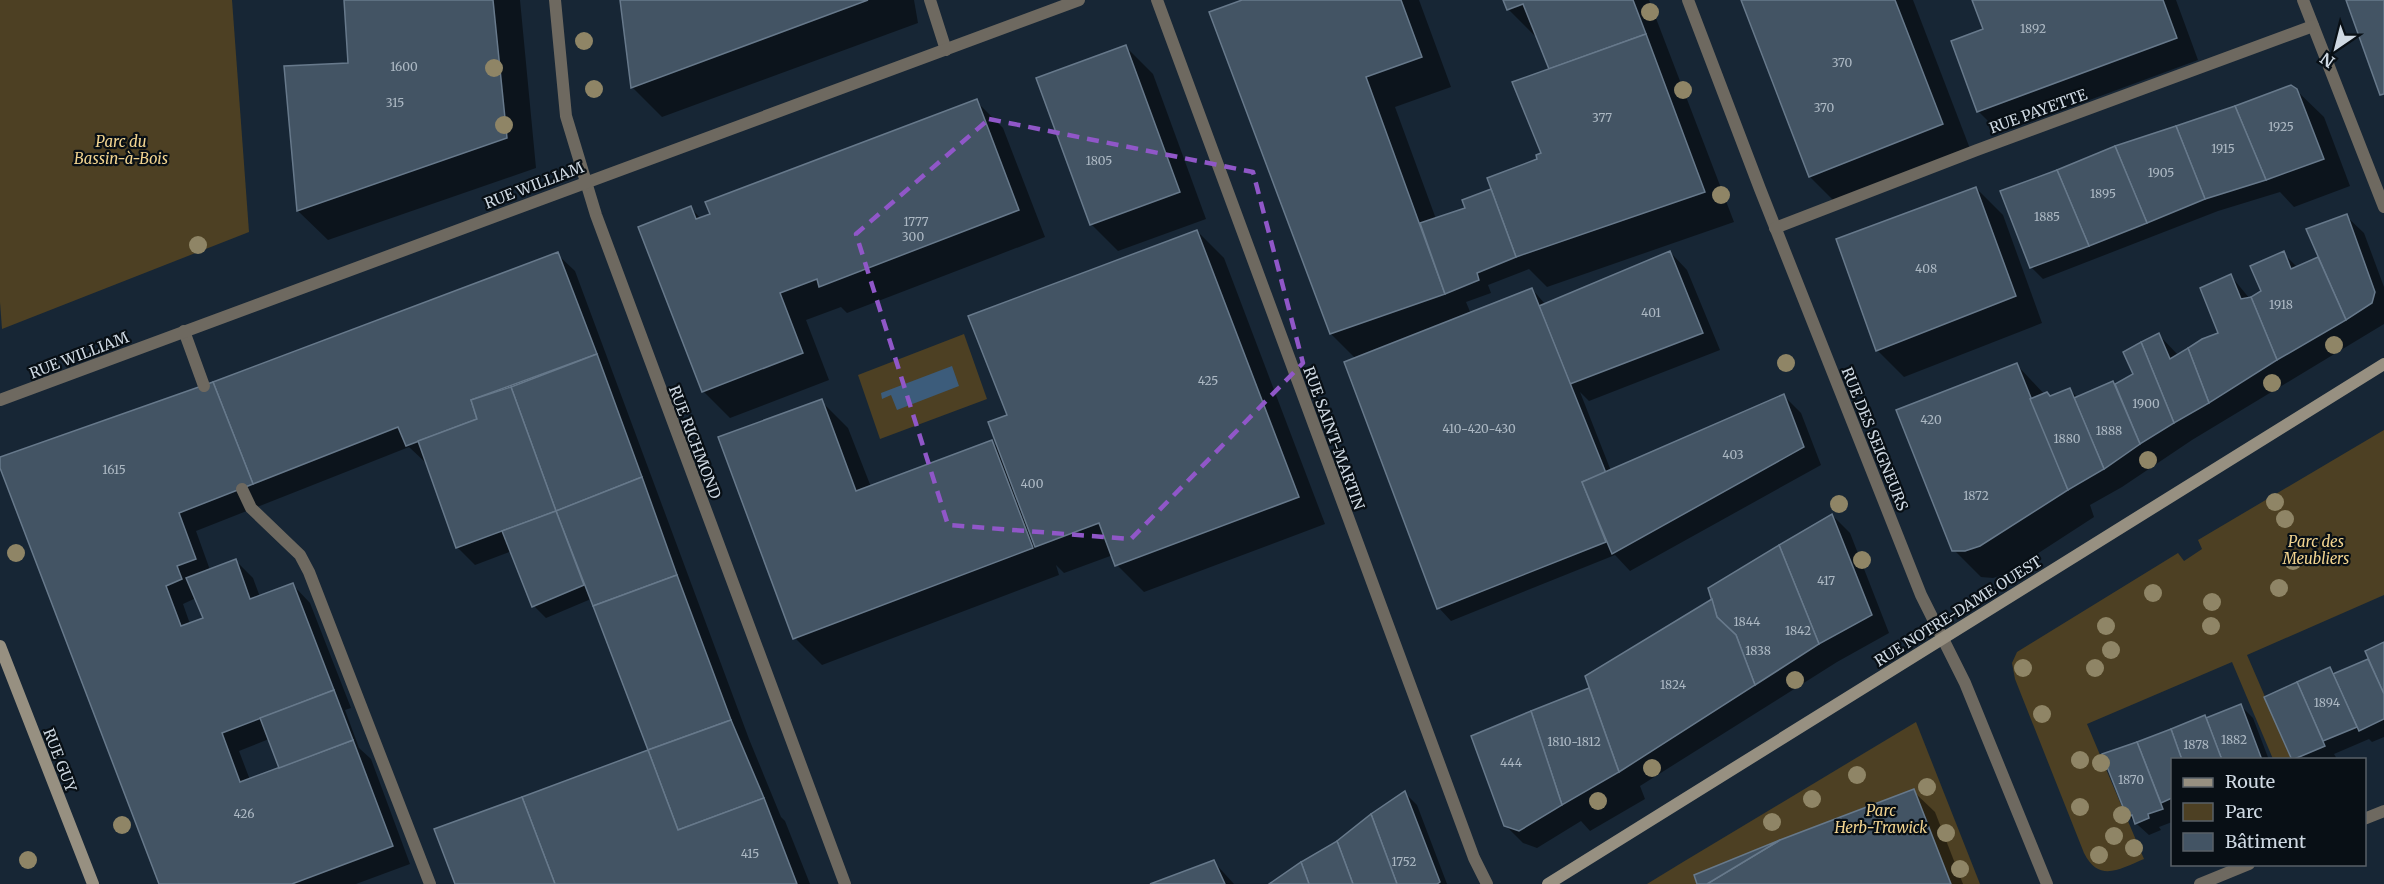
<svg xmlns="http://www.w3.org/2000/svg" width="2384" height="884" font-family="Merriweather,serif">
	<style>
		.green { fill: #4d4023 }
		.water { fill: #3c5c7b }
		.shadow { fill: #0007; fill-rule: evenodd }
		.building { fill: #435464; stroke: #67798b; stroke-width: 1.5 }
		.lines { fill: none; stroke-linecap: round; stroke-linejoin: round }
		.lane { stroke: #6e6960; stroke-width: 12 }
		.street { stroke: #6e6960; stroke-width: 12 }
		.secondary { stroke: #979081; stroke-width: 12 }
		.tree { fill: #8f8566 }
		.marked { fill: none; stroke: #9057c8; stroke-width: 4.5; stroke-dasharray: 12 8; stroke-linejoin: round }
		.labels { text-anchor: middle; dominant-baseline: central; stroke-width: 4.5; stroke-linejoin: round; paint-order: stroke }
		.number-label { font-size: 12px; fill: #acb8c3 }
		.street-label { font-size: 15px; fill: #cfd9e3; stroke: #080f15 }
		.park-label { font-size: 15px; font-style: italic; fill: #f1d38f; stroke: #080f15 }
	</style>
	<rect width="100%" height="100%" fill="#172635"/>
	<g class="green">
		<path d="M0,0H232L249,232L2,329L0,302Z"/>
		<path d="M964,334L987,399L880,439L858,375Z"/>
		<path d="M2384,430V595L2247,655L2292,759H2273L2232,662L2087,724L2144,859C2120,869 2099,883 2084,853L2015,679L2012,663L2017,652L2178,553L2184,561L2202,549L2198,540Z"/>
		<path d="M1916,722L1980,884H1647L1683,862Z"/>
	</g>
	<path class="water" d="M952,366L959,386L897,410L891,395L882,399L881,393Z"/>
	<g class="shadow">
		<path d="M345,0H520L536,168L328,240L298,211L286,68L350,64Z"/>
		<path d="M621,0H914L918,23L662,117L632,87Z"/>
		<path d="M1246,0H1419L1451,87L1395,107L1436,219L1467,209L1491,191L1495,195L1539,160L1543,154L1551,69L1537,35L1535,36L1508,9L1505,0H1649L1734,222L1547,287L1529,269L1488,285L1491,293L1466,302L1471,314L1532,289L1545,304L1670,252L1687,270L1720,350L1589,401L1580,392L1611,471L1783,395L1801,413L1821,465L1630,571L1615,555L1451,621L1439,608L1346,363L1356,359L1331,334Z"/>
		<path d="M1743,0H1913L1972,154L1840,207L1810,177Z"/>
		<path d="M1974,0H2176L2198,60L2000,133L1978,111L1985,30Z"/>
		<path d="M1126,47L1153,74L1206,219L1118,251L1091,224Z"/>
		<path d="M2296,90L2324,117L2350,186L2294,207L2280,192L2218,211L2043,279L2031,267Z"/>
		<path d="M976,101L1003,128L1045,237L847,313L841,307L806,320L829,380L730,418L703,391L691,208L701,219Z"/>
		<path d="M1976,188L2003,215L2042,323L1904,377L1877,350Z"/>
		<path d="M2346,216L2364,233L2384,287V324L2192,440L2122,487L2090,505L2094,517L2008,573L1993,578L1981,577L1954,550L2016,364L2045,395L2051,398L2070,390L2078,398L2113,382L2116,385L2134,374L2159,335L2178,355L2220,334L2231,276L2250,299L2263,292L2283,253L2298,268L2320,258Z"/>
		<path d="M1197,231L1224,258L1325,524L1144,592L1117,565L1113,555L1064,573L1056,565L1059,575L822,665L795,638L821,401L848,428L871,487L992,442L1001,451L1009,416Z"/>
		<path d="M557,254L575,271L749,739L781,817L785,821L810,884H456L650,751L591,599L546,618L534,606L512,551L475,565L457,547L427,462H425L409,447L196,531L210,570L235,560L253,578L260,597L293,585L310,603L351,708L345,710L359,748L371,759L410,864L356,884H161L0,464V459L214,384ZM196,598L205,619L190,624L183,604ZM269,739L281,769L250,780L239,751Z"/>
		<path d="M1832,515L1850,533L1889,633L1837,662L1640,786L1645,799L1590,831L1581,821L1537,848L1523,843L1505,825L1532,712L1591,689Z"/>
		<path d="M2384,644V737L2372,742L2369,739L2334,754L2337,759L2335,760H2293L2266,698L2330,669L2336,674L2370,660Z"/>
		<path d="M2241,706L2253,718L2269,760H2172V822L2159,827L2161,830L2149,835L2128,816L2104,755L2205,717L2207,719Z"/>
		<path d="M1913,791L1935,812L1963,884H1699Z"/>
		<path d="M1405,793L1417,805L1447,884H1271L1338,842Z"/>
		<path d="M1214,862L1234,884H1154Z"/>
	</g>
	<g class="building">
		<path d="M344,0H493L507,138L297,211L284,66L348,63Z"/>
		<path d="M620,0H868L631,88Z"/>
		<path d="M1242,0H1401L1422,57L1366,77L1445,294L1330,334L1209,12Z"/>
		<path d="M1503,0H1633L1646,34L1549,69L1523,4L1507,10Z"/>
		<path d="M1741,0H1895L1943,124L1809,177Z"/>
		<path d="M1972,0H2163L2177,38L1977,112L1951,41L1983,29Z"/>
		<path d="M2346,0H2384V94L2380,95Z"/>
		<path d="M1646,34L1705,192L1516,257L1487,178L1537,159L1536,155L1541,153L1512,82Z"/>
		<path d="M1126,45L1180,192L1090,225L1036,78Z"/>
		<path d="M2291,85L2297,89L2324,159L2266,180L2235,106Z"/>
		<path d="M977,99L1019,210L819,287L817,279L780,293L803,353L702,392L638,227L691,206L696,219L710,214L705,202Z"/>
		<path d="M2235,106L2266,180L2205,199L2176,126Z"/>
		<path d="M2176,126L2205,199L2147,223L2115,146Z"/>
		<path d="M2115,146L2147,223L2089,246L2057,170Z"/>
		<path d="M2057,170L2089,246L2030,268L2000,191Z"/>
		<path d="M1976,187L2016,296L1876,351L1836,239Z"/>
		<path d="M1491,189L1516,257L1477,273L1479,280L1445,294L1420,223L1465,208L1462,200Z"/>
		<path d="M2347,214L2375,292L2372,303L2346,320L2306,229Z"/>
		<path d="M1197,230L1299,497L1115,566L1099,523L1035,547L988,422L1007,415L968,316Z"/>
		<path d="M1670,251L1703,333L1570,384L1539,306Z"/>
		<path d="M2284,251L2291,269L2318,257L2346,320L2277,360L2251,297L2261,291L2250,266Z"/>
		<path d="M558,252L597,354L471,400L477,419L406,446L398,427L253,484L213,382Z"/>
		<path d="M2231,274L2241,299L2251,297L2277,360L2209,403L2188,348L2202,339L2218,333L2200,288Z"/>
		<path d="M1532,288L1606,473L1582,482L1606,542L1437,609L1344,362Z"/>
		<path d="M2159,333L2170,359L2188,348L2209,403L2174,423L2141,342Z"/>
		<path d="M2141,342L2174,423L2140,444L2115,384L2133,374L2123,352Z"/>
		<path d="M597,354L642,477L556,511L511,387Z"/>
		<path d="M2017,363L2068,490L1980,546L1965,551H1952L1896,410Z"/>
		<path d="M2113,381L2140,444L2104,469L2074,398Z"/>
		<path d="M213,382L253,484L179,513L196,559L177,566L182,579L166,586L181,626L203,618L186,578L236,559L250,599L293,583L334,690L222,733L240,782L353,740L393,846L292,884H159L0,468V457Z"/>
		<path d="M511,387L556,511L456,548L418,441L477,419L471,400Z"/>
		<path d="M2070,388L2104,469L2068,490L2030,399L2047,392L2050,396Z"/>
		<path d="M1784,394L1804,447L1612,554L1582,482Z"/>
		<path d="M822,399L856,491L992,440L1033,548L793,639L718,437Z"/>
		<path d="M642,477L677,575L593,606L556,511Z"/>
		<path d="M556,511L584,585L532,607L502,531Z"/>
		<path d="M1832,514L1872,615L1819,644L1779,545Z"/>
		<path d="M1779,545L1819,644L1755,685L1736,635L1717,617L1708,588Z"/>
		<path d="M677,575L731,720L648,750L593,606Z"/>
		<path d="M1712,599L1717,617L1736,635L1755,685L1619,772L1585,676Z"/>
		<path d="M2384,642V694L2365,651Z"/>
		<path d="M2368,659L2384,694V719L2359,731L2333,674Z"/>
		<path d="M2330,667L2357,727L2323,741L2297,682Z"/>
		<path d="M2297,682L2325,746L2292,760L2264,697Z"/>
		<path d="M1589,688L1619,772L1562,805L1531,711Z"/>
		<path d="M334,690L353,740L279,768L260,718Z"/>
		<path d="M2241,704L2262,760H2222L2206,718Z"/>
		<path d="M1531,711L1562,805L1519,831L1504,826L1471,736Z"/>
		<path d="M2205,715L2222,760H2182L2171,729Z"/>
		<path d="M731,720L764,798L678,830L648,750Z"/>
		<path d="M2171,729L2182,760H2172V798L2161,803L2137,742Z"/>
		<path d="M2137,742L2163,809L2148,814L2149,818L2135,824L2132,815L2127,817L2102,754Z"/>
		<path d="M648,750L678,830L764,798L797,884H555L522,797Z"/>
		<path d="M1914,789L1951,884H1707L1780,840Z"/>
		<path d="M1405,791L1440,882L1437,884H1397L1371,814Z"/>
		<path d="M522,797L555,884H455L434,829Z"/>
		<path d="M1371,814L1397,884H1353L1337,841Z"/>
		<path d="M1780,840L1707,884H1697L1694,875Z"/>
		<path d="M1337,841L1353,884H1309L1301,862Z"/>
		<path d="M1214,860L1225,884H1150Z"/>
		<path d="M1301,862L1309,884H1269Z"/>
	</g>
	<g class="lines">
		<g class="lane">
			<path d="M930,0L946,50"/>
			<path d="M184,331L204,386"/>
			<path d="M242,489L251,508L300,555L309,572L430,884"/>
		</g>
		<g class="street">
			<path d="M555,0L566,116L596,215L845,884"/>
			<path d="M1157,0L1474,858L1487,884"/>
			<path d="M1688,0L1760,189L1921,595L1965,683L2047,884"/>
			<path d="M2303,0L2384,207"/>
			<path d="M1775,228L1977,150L2313,26"/>
			<path d="M0,400L1079,0"/>
			<path d="M2364,819L2384,811"/>
			<path d="M2200,884L2249,864"/>
		</g>
		<g class="secondary">
			<path d="M0,646L93,884"/>
			<path d="M1548,884L2384,364"/>
		</g>
	</g>
	<g class="tree">
		<circle cx="1650" cy="12" r="9"/>
		<circle cx="584" cy="41" r="9"/>
		<circle cx="494" cy="68" r="9"/>
		<circle cx="594" cy="89" r="9"/>
		<circle cx="1683" cy="90" r="9"/>
		<circle cx="504" cy="125" r="9"/>
		<circle cx="1721" cy="195" r="9"/>
		<circle cx="198" cy="245" r="9"/>
		<circle cx="2334" cy="345" r="9"/>
		<circle cx="1786" cy="363" r="9"/>
		<circle cx="2272" cy="383" r="9"/>
		<circle cx="2148" cy="460" r="9"/>
		<circle cx="2275" cy="502" r="9"/>
		<circle cx="1839" cy="504" r="9"/>
		<circle cx="2285" cy="519" r="9"/>
		<circle cx="16" cy="553" r="9"/>
		<circle cx="1862" cy="560" r="9"/>
		<circle cx="2293" cy="561" r="9"/>
		<circle cx="2279" cy="588" r="9"/>
		<circle cx="2153" cy="593" r="9"/>
		<circle cx="2212" cy="602" r="9"/>
		<circle cx="2106" cy="626" r="9"/>
		<circle cx="2211" cy="626" r="9"/>
		<circle cx="2111" cy="650" r="9"/>
		<circle cx="2023" cy="668" r="9"/>
		<circle cx="2095" cy="668" r="9"/>
		<circle cx="1795" cy="680" r="9"/>
		<circle cx="2042" cy="714" r="9"/>
		<circle cx="2080" cy="760" r="9"/>
		<circle cx="2101" cy="763" r="9"/>
		<circle cx="1652" cy="768" r="9"/>
		<circle cx="1857" cy="775" r="9"/>
		<circle cx="1927" cy="787" r="9"/>
		<circle cx="1812" cy="799" r="9"/>
		<circle cx="1598" cy="801" r="9"/>
		<circle cx="2080" cy="807" r="9"/>
		<circle cx="2122" cy="815" r="9"/>
		<circle cx="1772" cy="822" r="9"/>
		<circle cx="122" cy="825" r="9"/>
		<circle cx="1946" cy="833" r="9"/>
		<circle cx="2114" cy="836" r="9"/>
		<circle cx="2134" cy="848" r="9"/>
		<circle cx="2099" cy="855" r="9"/>
		<circle cx="28" cy="860" r="9"/>
		<circle cx="1960" cy="869" r="9"/>
	</g>
	<path class="marked" d="M989,119L1253,172L1303,363L1131,539L948,525L856,234Z"/>
	<g class="labels">
		<g class="number-label">
			<text x="2033" y="28">1892</text>
			<text x="1842" y="62">370</text>
			<text x="404" y="66">1600</text>
			<text x="395" y="102">315</text>
			<text x="1824" y="107">370</text>
			<text x="1602" y="117">377</text>
			<text x="2281" y="126">1925</text>
			<text x="2223" y="148">1915</text>
			<text x="1099" y="160">1805</text>
			<text x="2161" y="172">1905</text>
			<text x="2103" y="193">1895</text>
			<text x="2047" y="216">1885</text>
			<text x="916" y="221">1777</text>
			<text x="913" y="236">300</text>
			<text x="1926" y="268">408</text>
			<text x="2281" y="304">1918</text>
			<text x="1651" y="312">401</text>
			<text x="1208" y="380">425</text>
			<text x="2146" y="403">1900</text>
			<text x="1931" y="419">420</text>
			<text x="1479" y="428">410-420-430</text>
			<text x="2109" y="430">1888</text>
			<text x="2067" y="438">1880</text>
			<text x="1733" y="454">403</text>
			<text x="114" y="469">1615</text>
			<text x="1032" y="483">400</text>
			<text x="1976" y="495">1872</text>
			<text x="1826" y="580">417</text>
			<text x="1747" y="621">1844</text>
			<text x="1798" y="630">1842</text>
			<text x="1758" y="650">1838</text>
			<text x="1673" y="684">1824</text>
			<text x="2327" y="702">1894</text>
			<text x="2234" y="739">1882</text>
			<text x="1574" y="741">1810-1812</text>
			<text x="2196" y="744">1878</text>
			<text x="1511" y="762">444</text>
			<text x="2131" y="779">1870</text>
			<text x="244" y="813">426</text>
			<text x="750" y="853">415</text>
			<text x="1404" y="861">1752</text>
		</g>
		<g class="street-label">
			<text transform="translate(2038 111) rotate(-20)">RUE PAYETTE</text>
			<text transform="translate(534 185) rotate(-21)">RUE WILLIAM</text>
			<text transform="translate(79 355) rotate(-21)">RUE WILLIAM</text>
			<text transform="translate(1334 438) rotate(70)">RUE SAINT-MARTIN</text>
			<text transform="translate(1875 439) rotate(68)">RUE DES SEIGNEURS</text>
			<text transform="translate(695 442) rotate(69)">RUE RICHMOND</text>
			<text transform="translate(1958 611) rotate(-32)">RUE NOTRE-DAME OUEST</text>
			<text transform="translate(60 760) rotate(69)">RUE GUY</text>
		</g>
		<g class="park-label">
			<text x="121" y="141">Parc du<tspan x="121" dy="17">Bassin-à-Bois</tspan></text>
			<text x="2316" y="541">Parc des<tspan x="2316" dy="17">Meubliers</tspan></text>
			<text x="1881" y="810">Parc<tspan x="1881" dy="17">Herb-Trawick</tspan></text>
		</g>
	</g>
	<rect x="2171" y="758" width="195" height="108" fill="#080f15" stroke="#586067" stroke-width="1.5"/>
	<rect x="2183" y="778" width="30" height="9" fill="#979081" stroke="#586067" stroke-width="1.5"/>
	<text x="2225" y="788" font-size="18" fill="#cfd9e3">Route</text>
	<rect x="2183" y="803" width="30" height="18" fill="#4d4023" stroke="#586067" stroke-width="1.5"/>
	<text x="2225" y="818" font-size="18" fill="#cfd9e3">Parc</text>
	<rect x="2183" y="833" width="30" height="18" fill="#435464" stroke="#586067" stroke-width="1.5"/>
	<text x="2225" y="848" font-size="18" fill="#cfd9e3">Bâtiment</text>
	<g transform="translate(2336 48) rotate(215)" stroke="#080f15" stroke-width="4.5" paint-order="stroke">
	<path d="M0-4.5L10 22L0 15L-10 22Z" fill="#cfd9e3"/>
	<text y="-9" font-size="16" font-weight="bold" text-anchor="middle" fill="#cfd9e3">N</text>
	</g>
</svg>
